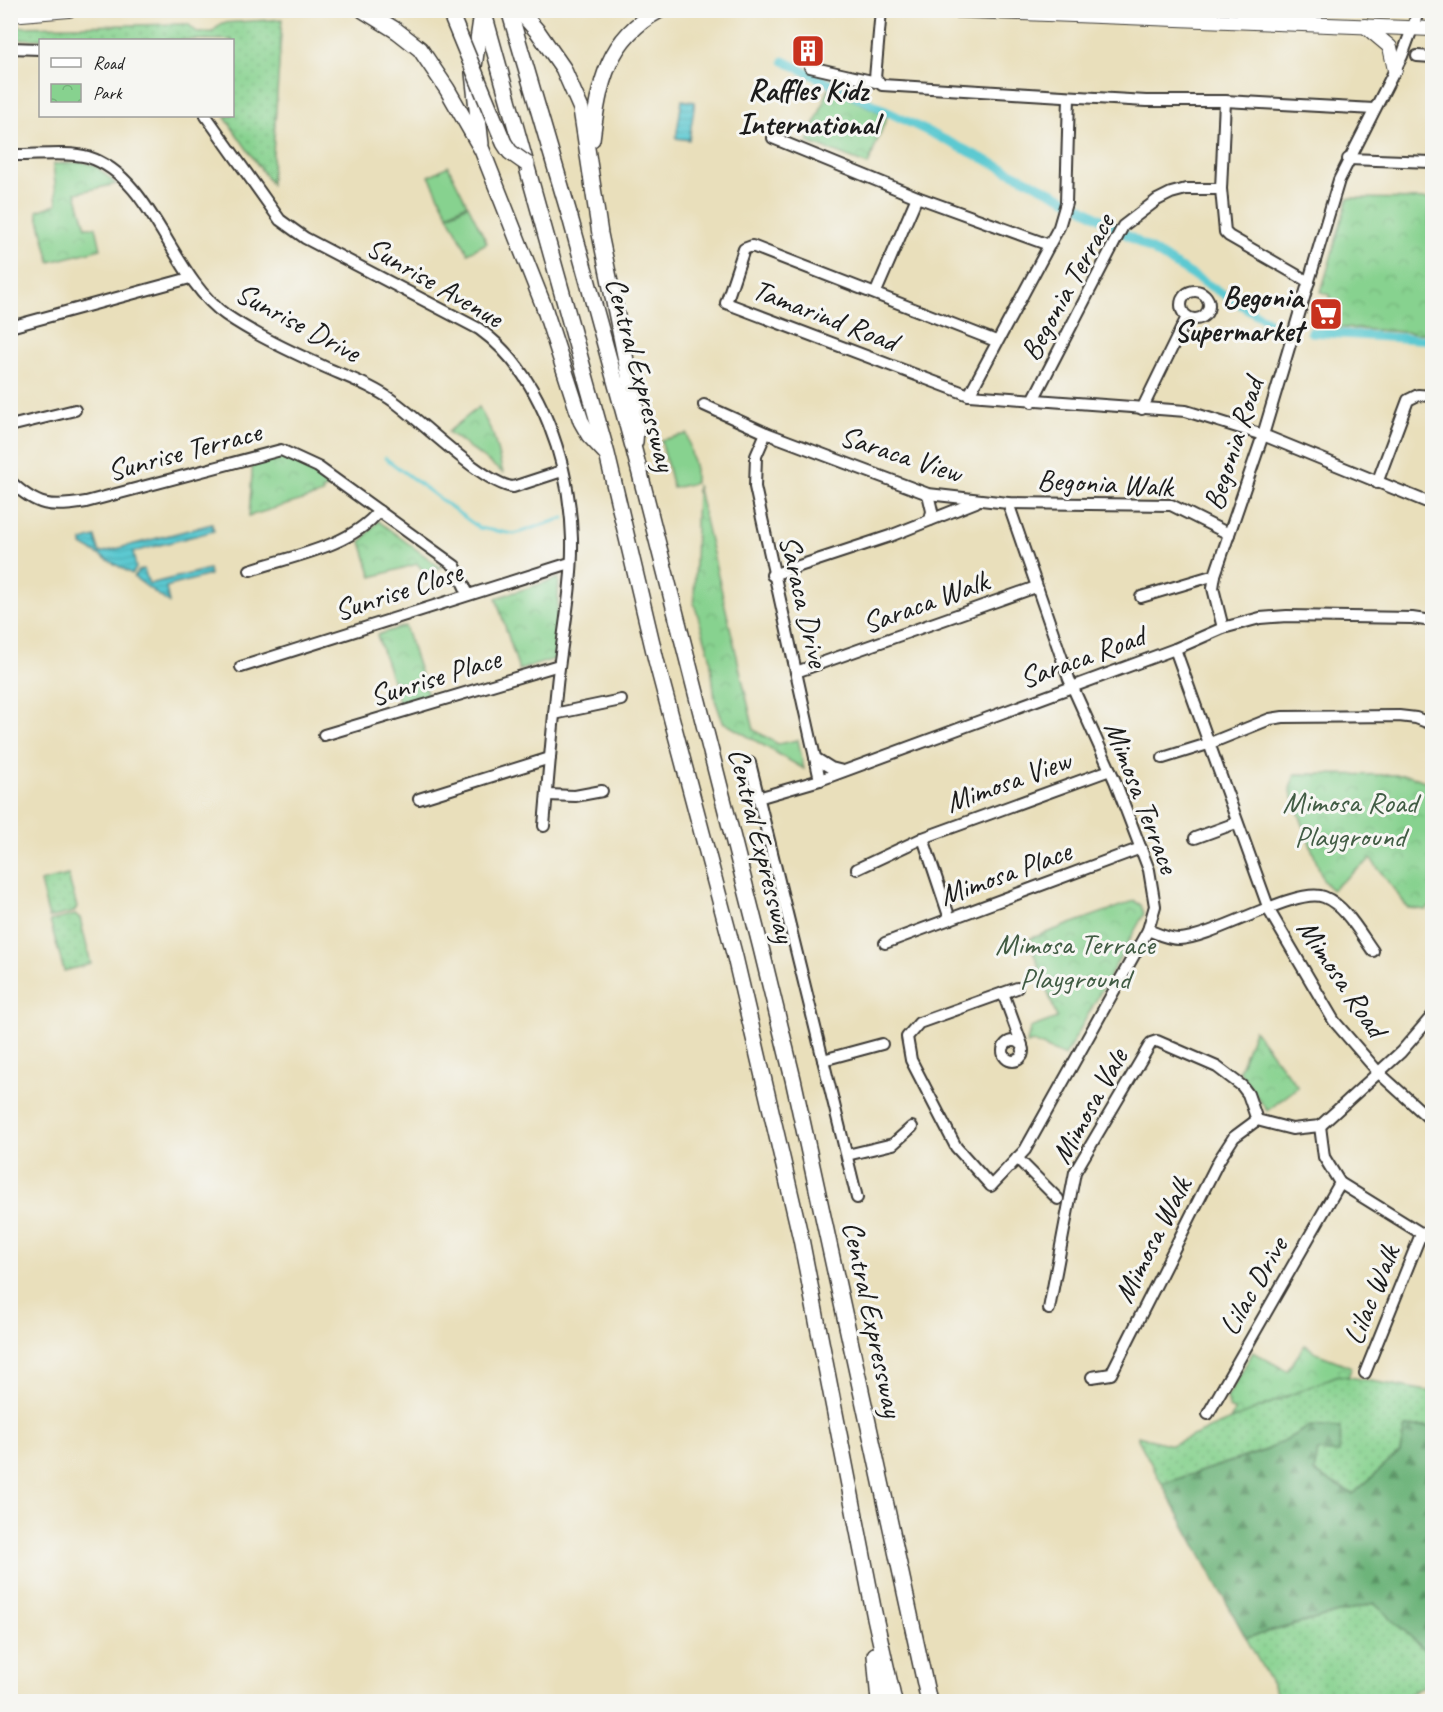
<svg xmlns="http://www.w3.org/2000/svg" width="1443" height="1712" font-family="Caveat,sans-serif">
	<style>
		.grass { fill: url(#grass-dots); stroke: #527756; stroke-width: 1.5 }
		.forest { fill: url(#forest-firs); stroke: #44684b; stroke-width: 1.5 }
		.park { fill: url(#park-crowns); stroke: #527756; stroke-width: 1.5 }
		.pitch { fill: #87d28f; stroke: #527756; stroke-width: 1.5 }
		.water { fill: url(#water-rules); stroke: #3c7276; stroke-width: 1.5 }
		.lines { fill: none; stroke-linecap: round; stroke-linejoin: round }
		.stream { stroke: #5cc9d1; stroke-width: 3 }
		.canal { stroke: #5cc9d1; stroke-width: 9 }
		.minor-casing { stroke: #3b3934; stroke-width: 14 }
		.major-casing { stroke: #3b3934; stroke-width: 16 }
		.highway-casing { stroke: #3b3934; stroke-width: 18 }
		.minor { stroke: #fff; stroke-width: 10 }
		.major { stroke: #fff; stroke-width: 14 }
		.highway { stroke: #fff; stroke-width: 15 }
		.highway-bridge-casing { stroke: #3b3934; stroke-width: 18; stroke-linecap: butt }
		.highway-bridge { stroke: #fff; stroke-width: 15 }
		.labels { text-anchor: middle; dominant-baseline: central; stroke-width: 6; stroke-linejoin: round; paint-order: stroke }
		.poi-label { font-size: 30px; font-weight: bold; fill: #1c1c1c; stroke: #f6f6f2 }
		.street-label { font-size: 30px; fill: #1c1c1c; stroke: #f6f6f2 }
		.park-label { font-size: 30px; fill: #415c44; stroke: #f6f6f2 }
	</style>
	<defs>
		<pattern id="grass-dots" width="8" height="8" patternUnits="userSpaceOnUse" patternTransform="scale(1.5)"><rect width="8" height="8" fill="#87d28f"/><path d="M2 2h.1M6 6h.1" fill="none" stroke="#74b47b" stroke-width="1.8" stroke-linecap="round"/></pattern>
		<pattern id="forest-firs" width="22" height="20" patternUnits="userSpaceOnUse" patternTransform="scale(1.5)"><rect width="22" height="20" fill="#6db47a"/><path d="M5 1l3.5 6h-7zM16 11l3.5 6h-7z" fill="#599263"/></pattern>
		<pattern id="park-crowns" width="20" height="18" patternUnits="userSpaceOnUse" patternTransform="scale(1.5)"><rect width="20" height="18" fill="#87d28f"/><path d="M2 6a3 3 0 1 1 6 0M12 15a3 3 0 1 1 6 0" fill="none" stroke="#74b47b"/></pattern>
		<pattern id="water-rules" width="6" height="5" patternUnits="userSpaceOnUse" patternTransform="scale(1.5)"><rect width="6" height="5" fill="#5cc9d1"/><path d="M0 2.5h6" fill="none" stroke="#4facb3"/></pattern>
	</defs>
	<rect width="100%" height="100%" fill="#f6f6f2"/>
	<filter id="ink" filterUnits="userSpaceOnUse"><feTurbulence type="fractalNoise" baseFrequency=".0167" numOctaves="2"/><feDisplacementMap in="SourceGraphic" scale="12" xChannelSelector="R" yChannelSelector="G"/><feConvolveMatrix kernelMatrix="1 2 1 2 8 2 1 2 1" color-interpolation-filters="sRGB"/></filter>
	<filter id="wash" filterUnits="userSpaceOnUse"><feTurbulence type="fractalNoise" baseFrequency=".008" numOctaves="4" result="noise"/><feDisplacementMap in="SourceGraphic" scale="24" xChannelSelector="R" yChannelSelector="G"/><feGaussianBlur stdDeviation="1.35" result="paint"/><feColorMatrix in="noise" values="0 0 0 0 0 0 0 0 0 0 0 0 0 0 0 0 0 1.4 0 .05"/><feComposite in="paint" operator="in"/></filter>
	<g filter="url(#wash)">
		<rect width="100%" height="100%" fill="#e9dfbb"/>
		<g class="grass">
			<path d="M282,19L271,184L224,116H232V40L18,39L10,33L12,27L188,24L198,33L212,32L222,23Z"/>
			<path d="M68,875L77,907L74,912L49,918L40,882Z"/>
			<path d="M75,915L80,918L91,964L64,971L50,921Z"/>
			<path d="M1338,1375L1432,1392V1427H1405L1400,1452L1353,1494L1314,1472L1318,1451L1310,1426L1272,1448L1162,1484L1138,1439V1436L1171,1445Z"/>
			<path d="M1375,1603L1432,1657V1682L1396,1701H1281L1246,1638Z"/>
		</g>
		<path class="forest" d="M1310,1426L1341,1428L1339,1453L1318,1451L1314,1472L1353,1494L1400,1452L1405,1427H1432V1657L1375,1603L1246,1638L1162,1484L1267,1450Z"/>
		<g class="park">
			<path d="M829,88L887,116L868,165L808,142Z"/>
			<path d="M83,162L96,166L116,184L76,193L86,227H96L101,249L50,262L37,211L57,204L53,164Z"/>
			<path d="M1348,198L1430,199L1429,243H1432V334L1331,327L1338,306L1328,303L1330,295L1321,292Z"/>
			<path d="M479,407L493,434L503,473L448,432Z"/>
			<path d="M281,454L338,484L322,490L323,494L249,516L253,459Z"/>
			<path d="M697,485L754,730L778,744L798,740L804,769L723,722L715,700L710,656L694,603Z"/>
			<path d="M378,521L441,568L425,572L417,564L372,577L361,542Z"/>
			<path d="M559,578L555,659L519,670L496,598Z"/>
			<path d="M405,626L428,696L400,704L377,635Z"/>
			<path d="M1295,774L1409,775L1432,784V905L1426,910L1408,908L1371,859L1331,890L1323,880L1290,789Z"/>
			<path d="M1134,901L1141,905L1144,914L1065,1056L1033,1042L1027,1044L1030,1028L1057,1018L1029,939Z"/>
			<path d="M1254,1030L1298,1087L1267,1111L1239,1071Z"/>
			<path d="M1305,1345L1321,1355L1352,1367L1348,1377L1338,1375L1230,1420L1235,1411L1229,1408L1227,1398L1253,1352L1287,1371Z"/>
		</g>
		<g class="pitch">
			<path d="M448,166L467,204L448,214L429,176Z"/>
			<path d="M468,205L487,243L468,253L448,215Z"/>
			<path d="M687,434L695,470V483L673,488L661,440Z"/>
		</g>
		<g class="water">
			<path d="M682,100L695,102L689,140L676,138Z"/>
			<path d="M212,524L214,531L133,552L136,568L132,574L82,545V541L95,537L100,553Z"/>
			<path d="M144,569L149,584L209,569L210,575L166,587L169,603L134,577L138,571Z"/>
		</g>
		<g class="lines">
			<path class="stream" d="M385,458L479,528L514,534L564,518"/>
			<g class="canal">
				<path d="M784,61L1078,205L1282,330"/>
				<path d="M1311,332L1432,340"/>
			</g>
		</g>
	</g>
	<g filter="url(#ink)">
		<g class="lines">
			<defs>
				<g id="minor">
					<path d="M881,10L875,78L882,85L1146,101H1225L1374,109"/>
					<path d="M10,48L40,49"/>
					<path d="M1417,56L1432,57"/>
					<path d="M810,67L876,82"/>
					<path d="M1225,101L1221,189L1225,232L1229,236L1309,282"/>
					<path d="M206,116L280,220L305,238L479,329C542,374 570,465 572,539C573,587 562,637 557,685C552,732 548,779 544,826"/>
					<path d="M773,138L917,197L1049,245"/>
					<path d="M10,155C32,156 68,151 88,157C153,177 171,277 226,315C257,336 294,353 327,368C350,378 375,387 396,403C422,422 484,484 513,487L562,471"/>
					<path d="M1348,159L1432,162"/>
					<circle cx="1195" cy="305" r="14"/>
					<path d="M876,292L917,197"/>
					<path d="M10,327L190,278"/>
					<path d="M996,341L752,246L744,249L726,303L969,395L1186,411L1263,435L1432,504"/>
					<path d="M969,395L1059,227L1066,203L1069,97"/>
					<path d="M1032,402L1123,226L1157,200L1171,193L1186,189H1221"/>
					<path d="M704,405L766,433L928,494L1008,503L1171,505L1229,534"/>
					<path d="M1142,409L1187,317"/>
					<path d="M10,426L75,410"/>
					<path d="M766,433L756,456L755,487L820,780"/>
					<path d="M10,481C37,507 51,508 86,502L281,450L318,467L455,566L468,594"/>
					<path d="M1377,483L1408,400L1418,395L1432,396"/>
					<path d="M928,494L932,511L930,520"/>
					<path d="M1008,503L1069,679L1115,781L1149,870L1155,906L1148,930L1025,1150L991,1186L956,1147L911,1060L907,1037L919,1023L1017,988"/>
					<path d="M250,570C292,556 350,547 379,511"/>
					<path d="M772,575L890,536L976,502"/>
					<path d="M1141,597L1215,575"/>
					<path d="M1223,628L1213,588L1215,575L1263,435L1339,180L1402,56L1419,10"/>
					<path d="M1175,649L1270,912L1334,1021L1379,1073L1432,1121"/>
					<path d="M241,667L570,563"/>
					<path d="M796,672L1036,587"/>
					<path d="M554,714L621,700"/>
					<path d="M324,735L559,665"/>
					<path d="M815,758L831,768L843,771"/>
					<path d="M1163,758L1208,744L1270,719L1283,717L1399,716L1416,718L1432,724"/>
					<path d="M750,763L857,1198"/>
					<path d="M547,795L575,796L602,791"/>
					<path d="M758,798L820,780L1175,649L1223,628L1260,618L1287,616L1412,618L1432,621"/>
					<path d="M419,799L550,758"/>
					<path d="M923,838L950,919"/>
					<path d="M1195,838L1236,823"/>
					<path d="M857,869L923,838L1110,770"/>
					<path d="M1148,930C1158,934 1168,939 1179,939C1213,938 1297,886 1324,897C1345,905 1360,933 1373,951"/>
					<path d="M885,943L1141,848"/>
					<path d="M1003,993L1022,1045"/>
					<circle cx="1013" cy="1051" r="10"/>
					<path d="M823,1060L882,1044"/>
					<path d="M1257,1120L1292,1129L1320,1126L1401,1052L1432,1016"/>
					<path d="M1320,1126L1324,1157L1340,1183L1432,1240"/>
					<path d="M847,1155L893,1144L912,1127"/>
					<path d="M1017,1158L1058,1199"/>
					<path d="M1049,1309L1075,1172L1151,1043L1157,1041L1217,1067L1242,1086L1248,1094L1257,1120"/>
					<path d="M1365,1373L1421,1234"/>
					<path d="M1092,1377L1111,1374L1219,1160L1234,1137L1257,1120"/>
					<path d="M1208,1414L1340,1183"/>
				</g>
				<g id="major">
					<path d="M945,10L1432,29"/>
					<path d="M10,15L69,10"/>
					<path d="M1365,26L1390,47L1395,70"/>
				</g>
				<g id="highway">
					<path d="M363,10L397,31L420,49L447,89L482,150L543,304L581,421L589,435L605,452"/>
					<path d="M483,10L607,454L656,660L735,957L801,1239L874,1613L894,1702"/>
					<path d="M509,10L570,217L634,450L761,948L793,1079L929,1702"/>
					<path d="M519,10L538,32L563,68L581,109L600,234L637,414L635,442"/>
					<path d="M592,139C599,84 607,38 660,10"/>
					<path d="M481,144L473,73L482,13"/>
					<path d="M875,1655L879,1702"/>
				</g>
			</defs>
			<use href="#minor" class="minor-casing"/>
			<use href="#major" class="major-casing"/>
			<use href="#highway" class="highway-casing"/>
			<use href="#minor" class="minor"/>
			<use href="#major" class="major"/>
			<use href="#highway" class="highway"/>
			<defs>
				<path id="highway-bridge" d="M449,10L504,143L510,152L527,164"/>
			</defs>
			<use href="#highway-bridge" class="highway-bridge-casing"/>
			<use href="#highway-bridge" class="highway-bridge"/>
		</g>
	</g>
	<defs>
		<symbol id="building-square" viewBox="-11 -11 22 22"><rect x="-9" y="-9" width="18" height="18" rx="4" fill="#c8321e" stroke="#f6f6f2"/><path d="M-4-6H4V6H1V3H-1V6H-4ZM-2.5-4.3h1.7v1.8h-1.7ZM.8-4.3h1.7v1.8H.8ZM-2.5-1h1.7V.8h-1.7ZM.8-1h1.7V.8H.8Z" fill="#fff"/></symbol>
		<symbol id="supermarket-square" viewBox="-11 -11 22 22"><rect x="-9" y="-9" width="18" height="18" rx="4" fill="#c8321e" stroke="#f6f6f2"/><path d="M-6-5.5h2.5l.6 2H6L4.5 2H-2.5L-4.4-4H-6ZM-1.5 3.2a1.3 1.3 0 1 0 .1 0ZM3 3.2a1.3 1.3 0 1 0 .1 0Z" fill="#fff"/></symbol>
	</defs>
	<g fill-rule="evenodd">
		<use href="#building-square" x="789" y="32" width="38" height="38"/>
		<use href="#supermarket-square" x="1307" y="295" width="38" height="38"/>
	</g>
	<g class="labels">
		<g class="poi-label">
			<text x="808" y="90">Raffles Kidz<tspan x="808" dy="34">International</tspan></text>
			<text x="1303" y="297" text-anchor="end">Begonia<tspan x="1303" dy="34">Supermarket</tspan></text>
		</g>
		<g class="street-label">
			<text transform="translate(435 282) rotate(30)">Sunrise Avenue</text>
			<text transform="translate(1067 287) rotate(-61)">Begonia Terrace</text>
			<text transform="translate(825 315) rotate(21)">Tamarind Road</text>
			<text transform="translate(298 322) rotate(28)">Sunrise Drive</text>
			<text transform="translate(641 374) rotate(75)">Central Expressway</text>
			<text transform="translate(1233 444) rotate(-72)">Begonia Road</text>
			<text transform="translate(184 451) rotate(-15)">Sunrise Terrace</text>
			<text transform="translate(901 454) rotate(18)">Saraca View</text>
			<text transform="translate(1105 483) rotate(3)">Begonia Walk</text>
			<text transform="translate(398 591) rotate(-18)">Sunrise Close</text>
			<text transform="translate(804 601) rotate(77)">Saraca Drive</text>
			<text transform="translate(925 602) rotate(-20)">Saraca Walk</text>
			<text transform="translate(1082 657) rotate(-20)">Saraca Road</text>
			<text transform="translate(435 677) rotate(-17)">Sunrise Place</text>
			<text transform="translate(1008 781) rotate(-20)">Mimosa View</text>
			<text transform="translate(1142 797) rotate(69)">Mimosa Terrace</text>
			<text transform="translate(762 845) rotate(76)">Central Expressway</text>
			<text transform="translate(1005 873) rotate(-20)">Mimosa Place</text>
			<text transform="translate(1342 978) rotate(56)">Mimosa Road</text>
			<text transform="translate(1089 1106) rotate(-61)">Mimosa Vale</text>
			<text transform="translate(1152 1240) rotate(-63)">Mimosa Walk</text>
			<text transform="translate(1253 1286) rotate(-60)">Lilac Drive</text>
			<text transform="translate(1371 1295) rotate(-68)">Lilac Walk</text>
			<text transform="translate(873 1319) rotate(78)">Central Expressway</text>
		</g>
		<g class="park-label">
			<text x="1350" y="802">Mimosa Road<tspan x="1350" dy="34">Playground</tspan></text>
			<text x="1075" y="944">Mimosa Terrace<tspan x="1075" dy="34">Playground</tspan></text>
		</g>
	</g>
	<rect width="1443" height="1712" fill="none" stroke="#f6f6f2" stroke-width="36"/>
	<rect x="39" y="39" width="195" height="78" fill="#f6f6f2" stroke="#9f9f9c" stroke-width="1.5"/>
	<rect x="51" y="58" width="30" height="9" fill="#ffffff" stroke="#9f9f9c" stroke-width="1.5"/>
	<text x="93" y="69" font-size="18" fill="#1c1c1c">Road</text>
	<rect x="51" y="84" width="30" height="18" fill="url(#park-crowns)" stroke="#9f9f9c" stroke-width="1.5"/>
	<text x="93" y="99" font-size="18" fill="#1c1c1c">Park</text>
</svg>
